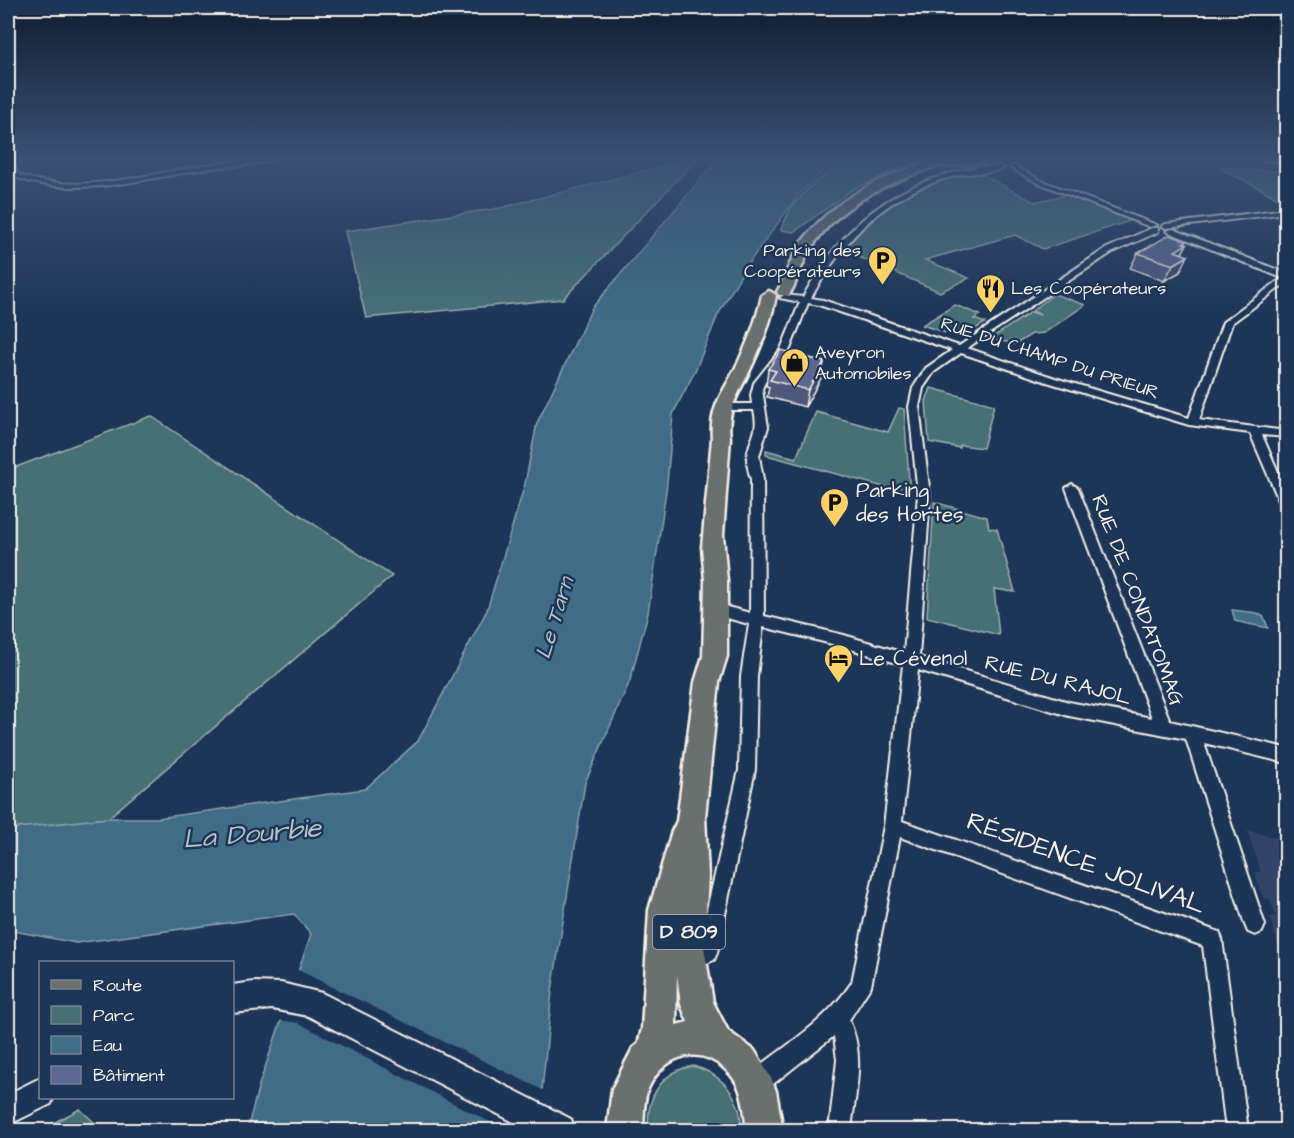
<svg xmlns="http://www.w3.org/2000/svg" width="1294" height="1138" font-family="'Architects Daughter',sans-serif">
	<style>
		.built { fill: #304468 }
		.green { fill: #477075; stroke: #9eb0ae; stroke-width: 1.5 }
		.water { fill: #416d85; stroke: #89a2ad; stroke-width: 1.5 }
		.pier { fill: #1d3557 }
		.lines { fill: none; stroke-linecap: round; stroke-linejoin: round }
		.minor-casing { stroke: #f4f1e8; stroke-width: 4 }
		.secondary-casing { stroke: #f4f1e8; stroke-width: 4 }
		.primary-casing { stroke: #f4f1e8; stroke-width: 5 }
		.minor { fill: #1d3557; fill-rule: evenodd }
		.secondary { fill: #1d3557; fill-rule: evenodd }
		.primary { fill: #6b706d; fill-rule: evenodd }
		.wall { fill: #4e597b; stroke: #f4f1e8; stroke-width: 1.5 }
		.shaded-wall { fill: #404964; stroke: #f4f1e8; stroke-width: 1.5 }
		.building { fill: #5b688f; stroke: #f4f1e8; stroke-width: 1.5 }
		.labels { text-anchor: middle; dominant-baseline: central; stroke-width: 5; stroke-linejoin: round; paint-order: stroke }
		.far-poi-label { font-size: 18px; fill: #f4f1e8; stroke: #1d3557; text-anchor: start }
		.far-street-label { font-size: 18px; fill: #f4f1e8; stroke: #1d3557 }
		.shield { fill: #1d3557; stroke: #b4b9bc; stroke-width: 1.5 }
		.shield-label { font-size: 20px; font-weight: bold; fill: #f4f1e8 }
		.poi-label { font-size: 21px; fill: #f4f1e8; stroke: #1d3557; text-anchor: start }
		.street-label { font-size: 21px; fill: #f4f1e8; stroke: #1d3557 }
		.water-label { font-size: 22px; font-style: italic; fill: #b5c3c5; stroke: #1d3557 }
		.near-street-label { font-size: 26px; fill: #f4f1e8; stroke: #1d3557 }
		.near-water-label { font-size: 27px; font-style: italic; fill: #b5c3c5; stroke: #1d3557 }
	</style>
	<rect width="100%" height="100%" fill="#1d3557"/>
	<filter id="ink" filterUnits="userSpaceOnUse"><feTurbulence type="fractalNoise" baseFrequency=".0167" numOctaves="2"/><feDisplacementMap in="SourceGraphic" scale="12" xChannelSelector="R" yChannelSelector="G"/><feConvolveMatrix kernelMatrix="1 2 1 2 8 2 1 2 1" color-interpolation-filters="sRGB"/></filter>
	<g filter="url(#ink)">
		<path class="built" d="M1247,830L1286,840V947L1278,945L1269,916L1276,917L1270,899L1263,898L1254,872H1261Z"/>
		<g class="green">
			<path d="M699,157L563,299L366,318L345,231L500,208Z"/>
			<path d="M848,157H938L894,170L852,190L794,232L781,230L791,207L813,184Z"/>
			<path d="M1218,167L1286,172V202Z"/>
			<path d="M979,173L1034,202L1065,195L1133,220L1043,249L1015,235L925,260L969,278L940,292L843,250C869,220 903,192 942,180C954,176 967,175 979,173Z"/>
			<path d="M1054,294L1085,305L1044,333L1032,334L1016,344L990,339L1031,312L1041,315L1032,311Z"/>
			<path d="M955,305L980,315L974,319L985,323L961,338L922,325Z"/>
			<path d="M931,388L994,405L983,448L960,445V448L929,442L926,401Z"/>
			<path d="M899,408L904,409L910,494L766,455V450L796,458L816,412L888,432Z"/>
			<path d="M151,416L392,576L108,818L8,830V470Z"/>
			<path d="M934,502L987,517L989,528L997,529L1015,592L994,589L999,635L927,617Z"/>
			<path d="M693,1066C723,1074 743,1099 741,1130H649C645,1099 661,1071 693,1066Z"/>
			<path d="M80,1109L102,1130H40Z"/>
		</g>
		<g class="water">
			<path d="M722,157H848L826,168L799,194L745,268L718,315L695,371L673,414L667,484L648,613L630,681L585,783L552,991L538,1130H247L259,1085L311,934L294,914L76,943L8,930V829L108,818H158L365,789L418,741L487,610L525,484L537,423L592,308L704,175Z"/>
			<path d="M1232,610L1257,613L1264,617L1268,628L1235,621Z"/>
		</g>
		<path class="pier" d="M296,969L545,1091L541,1130H505L298,1023L278,1020Z"/>
		<g class="lines">
			<defs>
				<g id="minor">
					<path d="M16,157H22L16,168L19,175C72,193 128,179 182,169C209,164 236,161 264,157H279C264,165 231,166 212,168C146,178 79,200 14,177L10,168Z"/>
					<path d="M1011,166H1015L1040,180L1157,225L1150,227L1036,182L1011,168Z"/>
					<path d="M977,167L1001,166L1004,168C993,174 969,172 955,176C887,192 843,239 811,298L823,300L959,346L1105,249L1152,228H1158V232L1111,253L967,348L1055,378L1189,418L1223,322L1282,278L1166,231L1173,229L1286,273V283L1232,323L1199,420L1286,431V437L1262,435L1286,490V507L1280,503L1250,433L1189,425L1047,382L961,353L934,372L923,388L919,407L930,495L919,657L1069,702L1152,718L1066,488L1072,484L1078,488L1170,721L1286,748V763L1204,743L1265,925L1262,932L1255,935L1248,932L1245,925L1186,739L1069,716L918,670L902,821L1219,932L1222,939L1248,1130H1226L1203,946L900,837L871,986L849,1020C866,1056 855,1093 851,1130H829L837,1060L834,1036L763,1092L755,1095L747,1092L744,1084L747,1076C784,1046 825,1023 852,982L884,826L903,665L844,647L763,627L757,676L755,770L717,953L714,960L707,963L700,960L697,953L739,770L741,676L749,624L711,614L709,610L711,606L716,604L750,613L751,479C749,473 747,466 747,459C748,439 760,434 754,410H733L728,407L733,404H752L751,395L754,383L781,349L800,302L780,298L784,295L803,297C843,224 893,183 977,167ZM808,303L819,305L952,350L926,368L913,388L909,407L918,495L904,653L844,635L764,616L763,479L759,456L768,427L762,389L766,380L790,349Z"/>
					<path d="M1286,209V213L1166,228L1162,226L1166,224Z"/>
				</g>
				<g id="secondary">
					<path d="M254,982L281,983L322,993L571,1119L575,1130H529L308,1016L272,1009L232,1013V985Z"/>
					<path d="M40,1078V1098H53L51,1104L8,1125V1094Z"/>
				</g>
				<g id="primary">
					<path d="M946,157L992,158L987,161L945,167L940,165C891,181 839,203 811,249C801,263 798,281 789,295H779L777,292C785,277 790,261 799,246C833,196 890,172 946,157Z"/>
					<path d="M1259,157H1286V161L1264,160Z"/>
					<path d="M769,291L776,295C771,324 758,355 744,382C734,401 727,415 730,438L723,535L727,581V656L719,682L705,817L708,876L704,947L713,1002L728,1031L754,1050L771,1078L776,1091L783,1130H747C744,1111 744,1089 730,1074C702,1043 664,1053 648,1089C643,1101 644,1118 643,1130H607L612,1089L633,1048L638,1044L642,1029L649,910L672,831L677,821L695,682L703,656L705,581L702,547L712,438C710,415 717,401 728,382C743,355 756,324 762,295ZM677,975L681,1005L688,1022L676,1025Z"/>
				</g>
			</defs>
			<use href="#minor" class="minor-casing"/>
			<use href="#secondary" class="secondary-casing"/>
			<use href="#primary" class="primary-casing"/>
			<use href="#minor" class="minor"/>
			<use href="#secondary" class="secondary"/>
			<use href="#primary" class="primary"/>
		</g>
		<g class="wall">
			<path d="M1185,244H1187L1182,254L1180,272L1164,281L1130,268L1138,253Z"/>
			<path d="M824,362L821,378L805,407L767,397L769,387L766,386L768,369Z"/>
		</g>
		<g class="shaded-wall">
			<path d="M1187,241L1184,246L1187,244L1178,260L1175,251Z"/>
			<path d="M1188,256L1180,272L1164,281L1173,265Z"/>
			<path d="M824,362L821,378L805,407L808,390Z"/>
		</g>
		<g class="building">
			<path d="M1169,235L1187,241L1183,243L1187,244L1175,251L1188,256L1173,265L1138,253Z"/>
			<path d="M781,350L824,362L808,390L770,380L776,371L768,369Z"/>
		</g>
	</g>
	<linearGradient id="sky" x2="0" y2="1"><stop stop-color="#101d30"/><stop offset="0.5" stop-color="#3a5174"/><stop offset="1" stop-color="#3a5174" stop-opacity="0"/></linearGradient>
	<rect width="1294" height="316" fill="url(#sky)"/>
	<defs>
		<symbol id="parking-pin" viewBox="-11 -11 22 30"><path d="M0 17L-7.5 6A9.5 9.5 0 1 1 7.5 6Z" fill="#ffd166" stroke="#1d3557"/><path d="M-3.5-5.5H1a3.5 3.5 0 0 1 0 7H-1V5.5H-3.5ZM-1-3.4V-.6H.8a1.4 1.4 0 0 0 0-2.8Z" fill="#111"/></symbol>
		<symbol id="restaurant-pin" viewBox="-11 -11 22 30"><path d="M0 17L-7.5 6A9.5 9.5 0 1 1 7.5 6Z" fill="#ffd166" stroke="#1d3557"/><path d="M-5-6h1v4h1v-4h1v4h1v-4h1v5L-1.5 .5V6h-2V.5L-5-1ZM5-6V6H3V1.5H1.5Q1.5-4 5-6Z" fill="#111"/></symbol>
		<symbol id="shop-pin" viewBox="-11 -11 22 30"><path d="M0 17L-7.5 6A9.5 9.5 0 1 1 7.5 6Z" fill="#ffd166" stroke="#1d3557"/><path d="M-5-2.5h2.3a2.7 3.5 0 0 1 5.4 0H5L5.5 6h-11ZM-1.5-2.5h3a1.5 2.3 0 0 0-3 0Z" fill="#111"/></symbol>
		<symbol id="hotel-pin" viewBox="-11 -11 22 30"><path d="M0 17L-7.5 6A9.5 9.5 0 1 1 7.5 6Z" fill="#ffd166" stroke="#1d3557"/><path d="M-6-4.5h1.5V1H6V5H4.5V3h-9V5H-6ZM-4 0a1.8 1.8 0 1 1 3.6 0ZM.5 0V-2.5h3Q6-2.5 6 0Z" fill="#111"/></symbol>
	</defs>
	<g fill-rule="evenodd">
		<use href="#parking-pin" x="866" y="244" width="33" height="45"/>
		<use href="#restaurant-pin" x="974" y="272" width="33" height="45"/>
		<use href="#shop-pin" x="778" y="346" width="33" height="45"/>
		<use href="#parking-pin" x="818" y="486" width="33" height="45"/>
		<use href="#hotel-pin" x="822" y="642" width="33" height="45"/>
	</g>
	<g class="labels">
		<g class="far-poi-label">
			<text x="861" y="250" text-anchor="end">Parking des<tspan x="861" dy="21">Coopérateurs</tspan></text>
			<text x="1011" y="288">Les Coopérateurs</text>
			<text x="815" y="352">Aveyron<tspan x="815" dy="21">Automobiles</tspan></text>
		</g>
		<g class="far-street-label">
			<text transform="translate(1050 358) rotate(18)">RUE DU CHAMP DU PRIEUR</text>
		</g>
		<rect class="shield" x="653" y="915" width="72" height="34" rx="4.5"/>
		<g class="shield-label">
			<text x="689" y="932">D 809</text>
		</g>
		<g class="poi-label">
			<text x="856" y="490">Parking<tspan x="856" dy="24">des Hortes</tspan></text>
			<text x="859" y="658">Le Cévenol</text>
		</g>
		<g class="street-label">
			<text transform="translate(1138 600) rotate(69)">RUE DE CONDATOMAG</text>
			<text transform="translate(1058 680) rotate(14)">RUE DU RAJOL</text>
		</g>
		<g class="water-label">
			<text transform="translate(555 618) rotate(-73)">Le Tarn</text>
		</g>
		<g class="near-street-label">
			<text transform="translate(1086 863) rotate(20)">RÉSIDENCE JOLIVAL</text>
		</g>
		<g class="near-water-label">
			<text transform="translate(252 834) rotate(-5)">La Dourbie</text>
		</g>
	</g>
	<rect width="1294" height="1138" fill="none" stroke="#1d3557" stroke-width="30"/>
	<rect x="15" y="15" width="1264" height="1108" fill="none" stroke="#f4f1e8" stroke-width="2" filter="url(#ink)"/>
	<rect x="39" y="961" width="195" height="138" fill="#1d3557" stroke="#738091" stroke-width="1.5"/>
	<rect x="51" y="980" width="30" height="9" fill="#6b706d" stroke="#738091" stroke-width="1.5"/>
	<text x="93" y="991" font-size="18" fill="#f4f1e8">Route</text>
	<rect x="51" y="1006" width="30" height="18" fill="#477075" stroke="#738091" stroke-width="1.5"/>
	<text x="93" y="1021" font-size="18" fill="#f4f1e8">Parc</text>
	<rect x="51" y="1036" width="30" height="18" fill="#416d85" stroke="#738091" stroke-width="1.5"/>
	<text x="93" y="1051" font-size="18" fill="#f4f1e8">Eau</text>
	<rect x="51" y="1066" width="30" height="18" fill="#5b688f" stroke="#738091" stroke-width="1.5"/>
	<text x="93" y="1081" font-size="18" fill="#f4f1e8">Bâtiment</text>
</svg>
